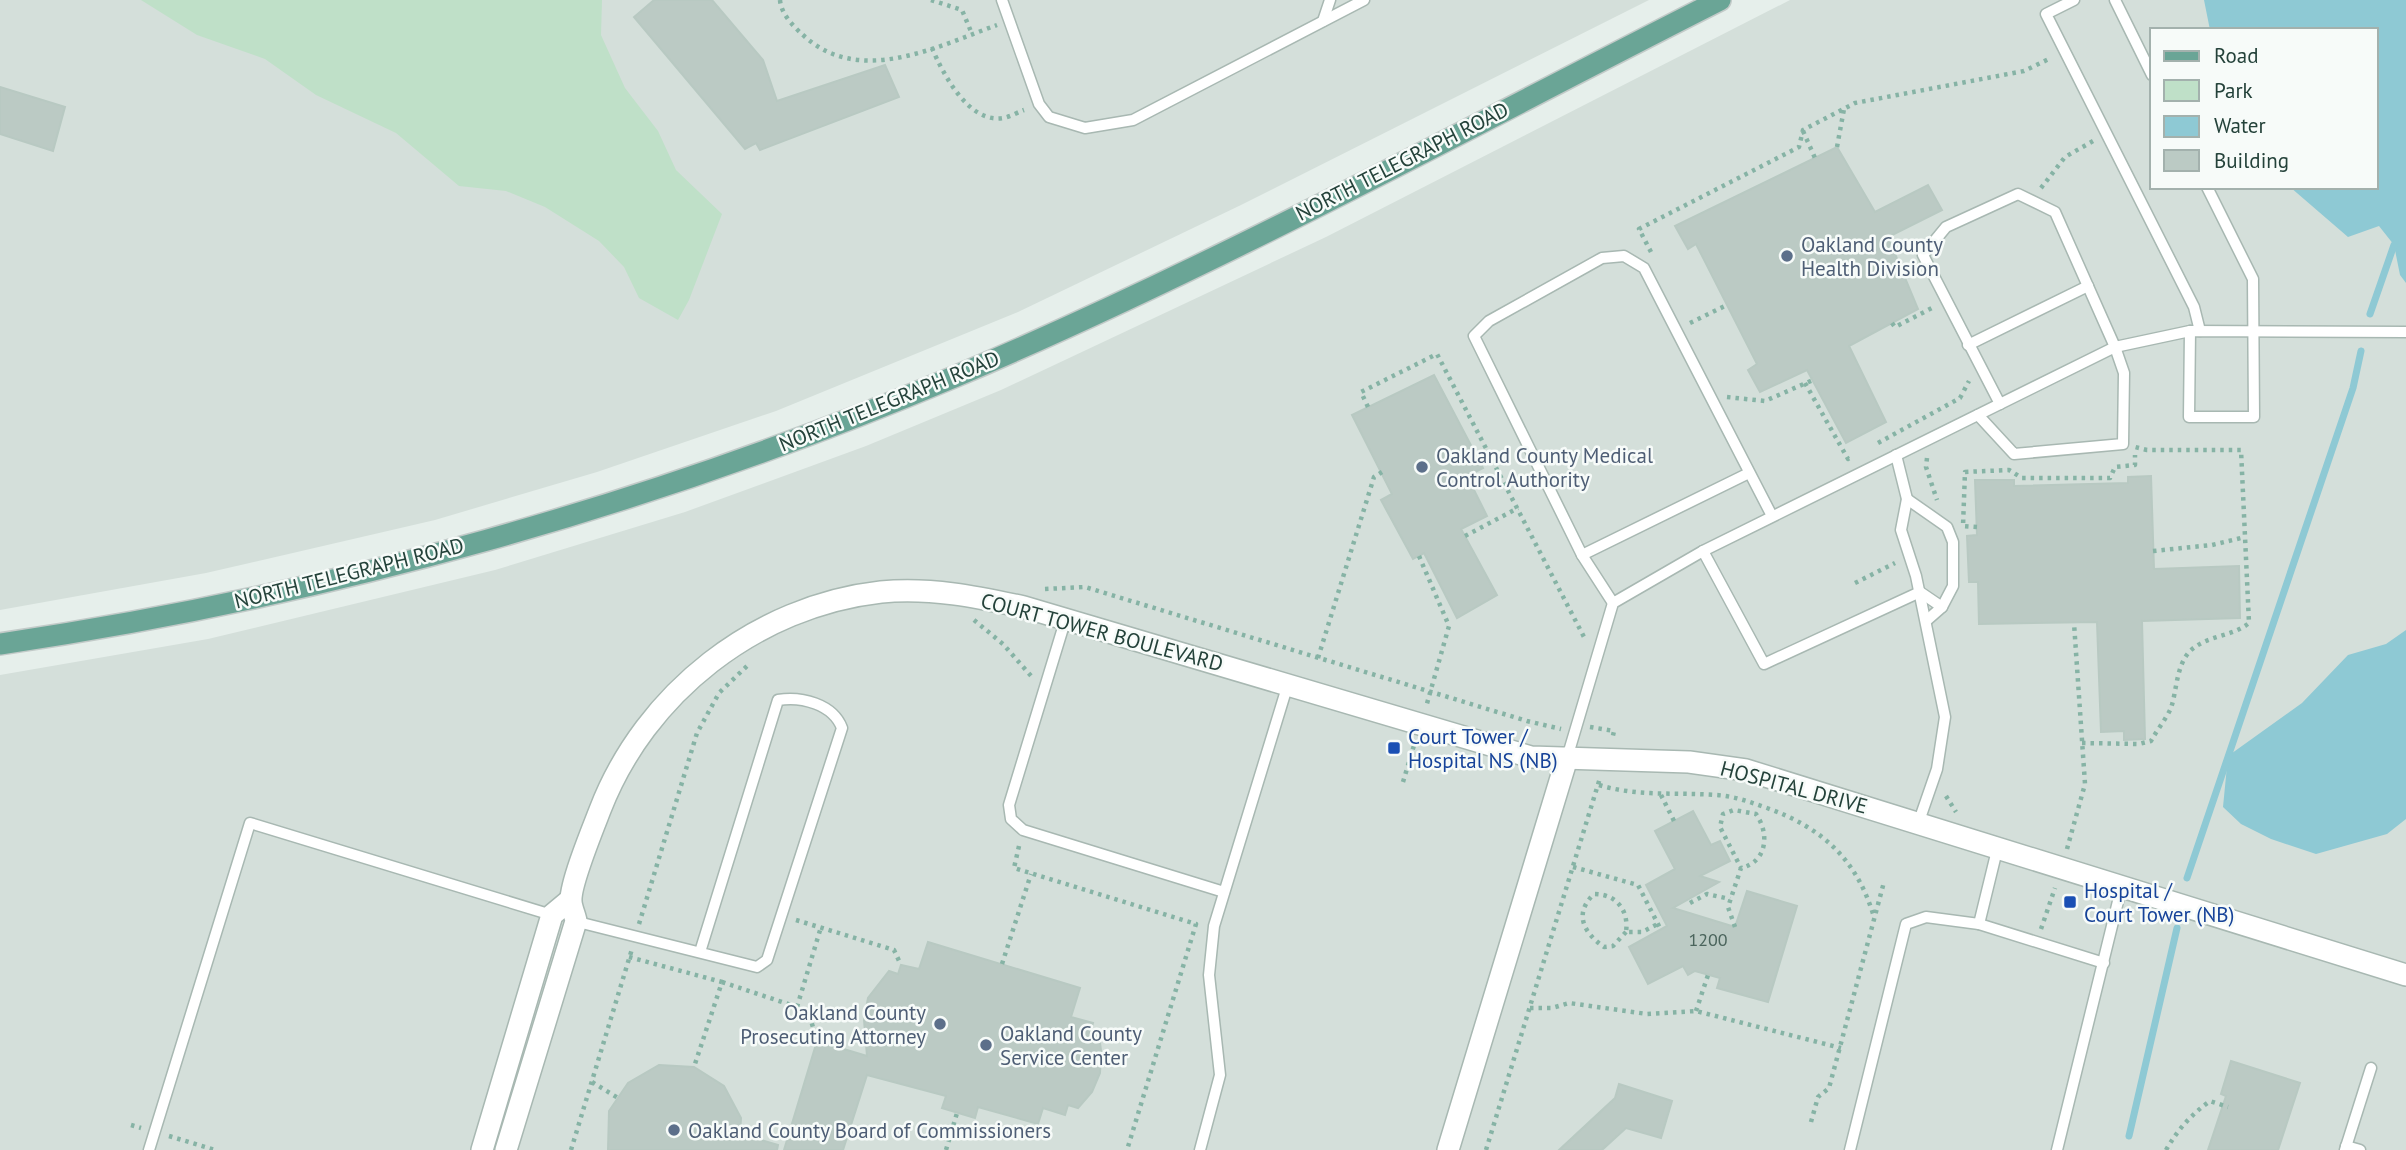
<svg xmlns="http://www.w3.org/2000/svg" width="2406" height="1150" font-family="'PT Sans',sans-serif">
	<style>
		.built { fill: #d4dfda; fill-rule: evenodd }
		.green { fill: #bfe0c8 }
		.water { fill: #8ec9d4 }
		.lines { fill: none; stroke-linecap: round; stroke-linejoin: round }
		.stream { stroke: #8ec9d4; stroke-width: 7 }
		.building { fill: #bbcac4; stroke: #b8c9c2; stroke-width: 2 }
		.service-casing { stroke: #a8b8b2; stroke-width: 13 }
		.minor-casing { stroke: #a8b8b2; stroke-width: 24 }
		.primary-casing { stroke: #c2cac8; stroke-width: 24 }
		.path { stroke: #86b3a5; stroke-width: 4.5; stroke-dasharray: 3.5 5; stroke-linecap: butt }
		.service { stroke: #fff; stroke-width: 10 }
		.minor { stroke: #fff; stroke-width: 21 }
		.primary { stroke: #6aa596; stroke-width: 21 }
		.service-dot { fill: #5c6f8a; stroke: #f7fbf9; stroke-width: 2.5 }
		.transit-dot { fill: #1a4fb4; stroke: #f7fbf9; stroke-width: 2.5 }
		.labels { text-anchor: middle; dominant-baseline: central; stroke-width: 5; stroke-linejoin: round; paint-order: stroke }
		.number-label { font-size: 18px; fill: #4a645c }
		.street-label { font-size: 21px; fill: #24423a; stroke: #f7fbf9 }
		.service-label { font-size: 21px; fill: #4e5e75; stroke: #f7fbf9; text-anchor: start }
		.transit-label { font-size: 21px; fill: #164399; stroke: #f7fbf9; text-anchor: start }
	</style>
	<rect width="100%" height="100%" fill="#e6efeb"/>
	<g class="built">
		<path d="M0,0H1649L1241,205L1018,312L776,411L597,472L435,520L206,573L0,610Z"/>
		<path d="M1790,0H2406V1150H0V675L208,639L495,570L685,512L866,446L1001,390L1326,237ZM2152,30H2376V187H2152Z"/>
	</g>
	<path class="green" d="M141,0H602L601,35L625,88L658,131L676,170L722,214L689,300L678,320L639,298L624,267L599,241L545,207L506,191L459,186L396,133L316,95L265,59L197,35Z"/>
	<g class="water">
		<path d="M2204,0H2406V283L2400,275L2394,245L2379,226L2348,237L2290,187H2376V30H2210Z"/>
		<path d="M2406,630V819L2387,834L2316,854L2271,839L2241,824L2223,807L2228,756L2302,703L2348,655L2386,644Z"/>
	</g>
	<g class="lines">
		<g class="stream">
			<path d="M2370,314L2394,245"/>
			<path d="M2187,878L2353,388L2361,351"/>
			<path d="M2129,1136L2177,928"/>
		</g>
	</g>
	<g class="building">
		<path d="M654,0H712L763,60L777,101L885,65L899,97L760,150L756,143L745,149L634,17Z"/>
		<path d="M0,87L65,107L53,151L0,134Z"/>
		<path d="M1837,147L1875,212L1928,185L1942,210L1888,237L1918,309L1849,346L1886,422L1846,443L1807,370L1760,392L1748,370L1757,364L1696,244L1688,249L1675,226Z"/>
		<path d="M1434,375L1483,468L1467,476L1487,516L1461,529L1497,595L1457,618L1424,553L1413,559L1381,500L1392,494L1352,415Z"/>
		<path d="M2151,476L2154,569L2239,566L2240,618L2142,621L2145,739L2124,740V731L2101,732L2097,622L1979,624L1978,582H1969L1967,536L1977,535L1975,480H2014V486L2128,483V477Z"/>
		<path d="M1693,811L1711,845L1720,841L1730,861L1700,876L1719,882L1673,908L1735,927L1747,891L1797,906L1768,1002L1717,988L1720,978L1695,971L1688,975L1683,966L1648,984L1629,947L1667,926L1646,885L1675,869L1655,831Z"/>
		<path d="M928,942L1080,988L1071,1017L1093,1023L1090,1033L1099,1036L1101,1050L1100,1073L1092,1092L1078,1108L1068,1105L1065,1115L1043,1108L1038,1124L978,1107L975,1118L942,1108L946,1096L867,1075L843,1150H784L817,1041L867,1056L864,1020L868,998L889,971L898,974L901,965L919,969Z"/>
		<path d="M2231,1061L2300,1083L2278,1150H2208L2226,1096L2221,1094Z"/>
		<path d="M659,1065L694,1067L724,1086L741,1118L740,1134L778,1145L777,1150H608L609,1111L628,1083Z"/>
		<path d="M1619,1084L1672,1101L1661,1138L1626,1128L1602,1150H1559L1615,1098Z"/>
	</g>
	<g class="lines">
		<defs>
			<g id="service">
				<path d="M1002,0L1039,104L1049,117L1085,128L1133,120L1364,0"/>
				<path d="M2074,0L2046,14L2194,307L2200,331"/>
				<path d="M2115,0L2152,75"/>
				<path d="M1323,21L1330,0"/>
				<path d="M2190,331L2189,417H2254L2253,279L2207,187"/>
				<path d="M1968,345L2088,286"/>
				<path d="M1978,415L2014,454L2123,444L2124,373L2115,347L2055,212L2018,194L1946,227L1923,255L2000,404"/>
				<path d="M1896,455L1907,499L1901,530L1916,576L1945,717L1937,769L1919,821"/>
				<path d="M1907,499L1947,527L1953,542V586L1942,607L1926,621"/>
				<path d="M1703,551L1764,664L1920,592L1942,607"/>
				<path d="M1582,555L1749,473"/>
				<path d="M1613,603L1582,555L1474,336L1489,321L1602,258L1624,256L1644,268L1772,516"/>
				<path d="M1066,618L1009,805L1011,819L1023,830L1224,892"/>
				<path d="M1567,758L1613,603L1703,551L2115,347L2190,331L2406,332"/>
				<path d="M574,921L757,967L767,960L842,728C833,704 801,696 778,700L700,952"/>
				<path d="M1979,924L2104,963"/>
				<path d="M2346,1146L2360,1150"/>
				<path d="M149,1150L250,823L555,916"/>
				<path d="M1200,1150L1220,1075L1209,975L1214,926L1288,684"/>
				<path d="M1850,1150L1906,924L1926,917L1979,924L1998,846"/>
				<path d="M2057,1150L2122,885"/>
				<path d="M2345,1150L2371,1068"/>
			</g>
			<g id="minor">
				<path d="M482,1150L552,915L570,900"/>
				<path d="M506,1150L576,921C575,915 571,907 571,901C570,884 593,828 600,810C645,693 756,606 881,592C930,587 977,597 1024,607L1531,757L1689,762L1746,770L2406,975"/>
				<path d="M1448,1150L1567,758"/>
			</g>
			<path id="primary" d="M0,644C327,596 650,505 954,377C1216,266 1467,128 1720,0"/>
		</defs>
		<use href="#service" class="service-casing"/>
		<use href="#minor" class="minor-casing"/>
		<use href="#primary" class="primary-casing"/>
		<g class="path">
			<path d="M780,0C781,14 794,27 803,35C859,87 936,47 997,25"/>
			<path d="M931,0L962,10L972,34"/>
			<path d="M932,48C943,74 969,124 1003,118C1010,117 1018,112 1024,110"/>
			<path d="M1803,131L1815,158"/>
			<path d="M1837,147L1844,109"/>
			<path d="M2041,188L2065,157L2093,141"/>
			<path d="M1651,252L1639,229L1799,147L1803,130L1855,103L2024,71L2051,58"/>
			<path d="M1690,323L1727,305"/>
			<path d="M1892,323L1895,327L1932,308"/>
			<path d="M1805,383L1848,459L1851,457"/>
			<path d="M1727,397L1765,401L1813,380"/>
			<path d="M1368,407L1361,392L1437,354L1584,637"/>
			<path d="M1878,443L1960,398L1969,381"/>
			<path d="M1927,458L1926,467L1937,500"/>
			<path d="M1977,527L1963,526L1965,472L2009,470L2022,478H2110L2115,467L2135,465V455"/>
			<path d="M1465,536L1518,508"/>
			<path d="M2153,551L2212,545L2245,537"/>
			<path d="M1419,556L1449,626L1426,707"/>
			<path d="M1855,583L1895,563"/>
			<path d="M1045,589L1085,587L1527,721L1561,729"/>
			<path d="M974,620L1003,644L1032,677"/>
			<path d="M1318,658L1374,477L1382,472"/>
			<path d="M1590,727L1614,731L1612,740"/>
			<path d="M2082,743L2139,744L2151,741C2157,730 2166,719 2171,708C2177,690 2176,666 2190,651C2207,635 2232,637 2249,623L2241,450H2147L2135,447"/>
			<path d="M1403,782L1415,742"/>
			<path d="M1599,785C1638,797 1676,792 1716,795C1734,796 1750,802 1767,808C1823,828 1857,860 1874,917"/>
			<path d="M1661,795L1674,821"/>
			<path d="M1946,796L1956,812"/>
			<path d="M1019,846L1014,868L1196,924L1127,1150"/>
			<path d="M2067,849L2085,784L2074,623"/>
			<path d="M1573,867L1638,885L1661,930"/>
			<path d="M1690,903L1707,894L1730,899"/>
			<path d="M796,920L894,950L901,965"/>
			<path d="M639,924L697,733L719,693L748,665"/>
			<path d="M1735,927L1728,907L1741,868C1767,862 1770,834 1756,814L1734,810L1723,814L1720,827L1741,868"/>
			<path d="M2041,929L2055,888"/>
			<path d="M1626,932L1613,946L1604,947C1584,933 1573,914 1594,894C1617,894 1629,911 1626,932H1642L1658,924"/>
			<path d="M629,957L722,982L694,1067"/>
			<path d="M1002,964L1031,874"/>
			<path d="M722,982L797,1007L810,1017L817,1041"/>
			<path d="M797,1007L821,927"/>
			<path d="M1530,1008H1552L1569,1003L1647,1014L1696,1011L1841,1048"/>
			<path d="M1696,1011L1708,975"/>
			<path d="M592,1082L618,1098"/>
			<path d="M1811,1122L1818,1097L1829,1088L1884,882"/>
			<path d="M131,1125L141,1128"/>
			<path d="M169,1136L215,1150"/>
			<path d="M571,1150L632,949"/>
			<path d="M946,1150L957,1113"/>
			<path d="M1486,1150L1600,778"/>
			<path d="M2166,1150C2178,1129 2191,1115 2210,1101L2228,1107"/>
		</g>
		<use href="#service" class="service"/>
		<use href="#minor" class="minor"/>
		<use href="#primary" class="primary"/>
	</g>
	<g class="service-dot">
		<circle cx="1787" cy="256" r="7"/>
		<circle cx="1422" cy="467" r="7"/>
		<circle cx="940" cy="1024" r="7"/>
		<circle cx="986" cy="1045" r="7"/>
		<circle cx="674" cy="1130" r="7"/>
	</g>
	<g class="transit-dot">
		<rect x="1387" y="741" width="14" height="14" rx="3.5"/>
		<rect x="2063" y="895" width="14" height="14" rx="3.5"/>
	</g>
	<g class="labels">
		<g class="number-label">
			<text x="1708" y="939">1200</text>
		</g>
		<g class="street-label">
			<text transform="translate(1402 161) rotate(-27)">NORTH TELEGRAPH ROAD</text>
			<text transform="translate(889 401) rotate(-22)">NORTH TELEGRAPH ROAD</text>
			<text transform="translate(349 573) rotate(-14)">NORTH TELEGRAPH ROAD</text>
			<text transform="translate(1102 632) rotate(15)">COURT TOWER BOULEVARD</text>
			<text transform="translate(1794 787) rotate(15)">HOSPITAL DRIVE</text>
		</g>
		<g class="service-label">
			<text x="1801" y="244">Oakland County<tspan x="1801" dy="24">Health Division</tspan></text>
			<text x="1436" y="455">Oakland County Medical<tspan x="1436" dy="24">Control Authority</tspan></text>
			<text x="926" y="1012" text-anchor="end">Oakland County<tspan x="926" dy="24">Prosecuting Attorney</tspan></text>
			<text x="1000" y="1033">Oakland County<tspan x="1000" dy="24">Service Center</tspan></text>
			<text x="688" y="1130">Oakland County Board of Commissioners</text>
		</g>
		<g class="transit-label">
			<text x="1408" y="736">Court Tower /<tspan x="1408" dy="24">Hospital NS (NB)</tspan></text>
			<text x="2084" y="890">Hospital /<tspan x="2084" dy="24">Court Tower (NB)</tspan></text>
		</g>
	</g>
	<rect x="2150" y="28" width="228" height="161" fill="#f7fbf9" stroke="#a3b1ad" stroke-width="2"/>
	<rect x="2164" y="51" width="35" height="10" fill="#6aa596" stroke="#a3b1ad" stroke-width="2"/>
	<text x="2214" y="63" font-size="21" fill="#24423a">Road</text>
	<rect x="2164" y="80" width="35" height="21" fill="#bfe0c8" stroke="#a3b1ad" stroke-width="2"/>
	<text x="2214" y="98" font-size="21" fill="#24423a">Park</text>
	<rect x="2164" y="116" width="35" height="21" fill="#8ec9d4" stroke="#a3b1ad" stroke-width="2"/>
	<text x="2214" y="133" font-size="21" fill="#24423a">Water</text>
	<rect x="2164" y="150" width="35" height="21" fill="#bbcac4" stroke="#a3b1ad" stroke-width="2"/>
	<text x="2214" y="168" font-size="21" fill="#24423a">Building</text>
</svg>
